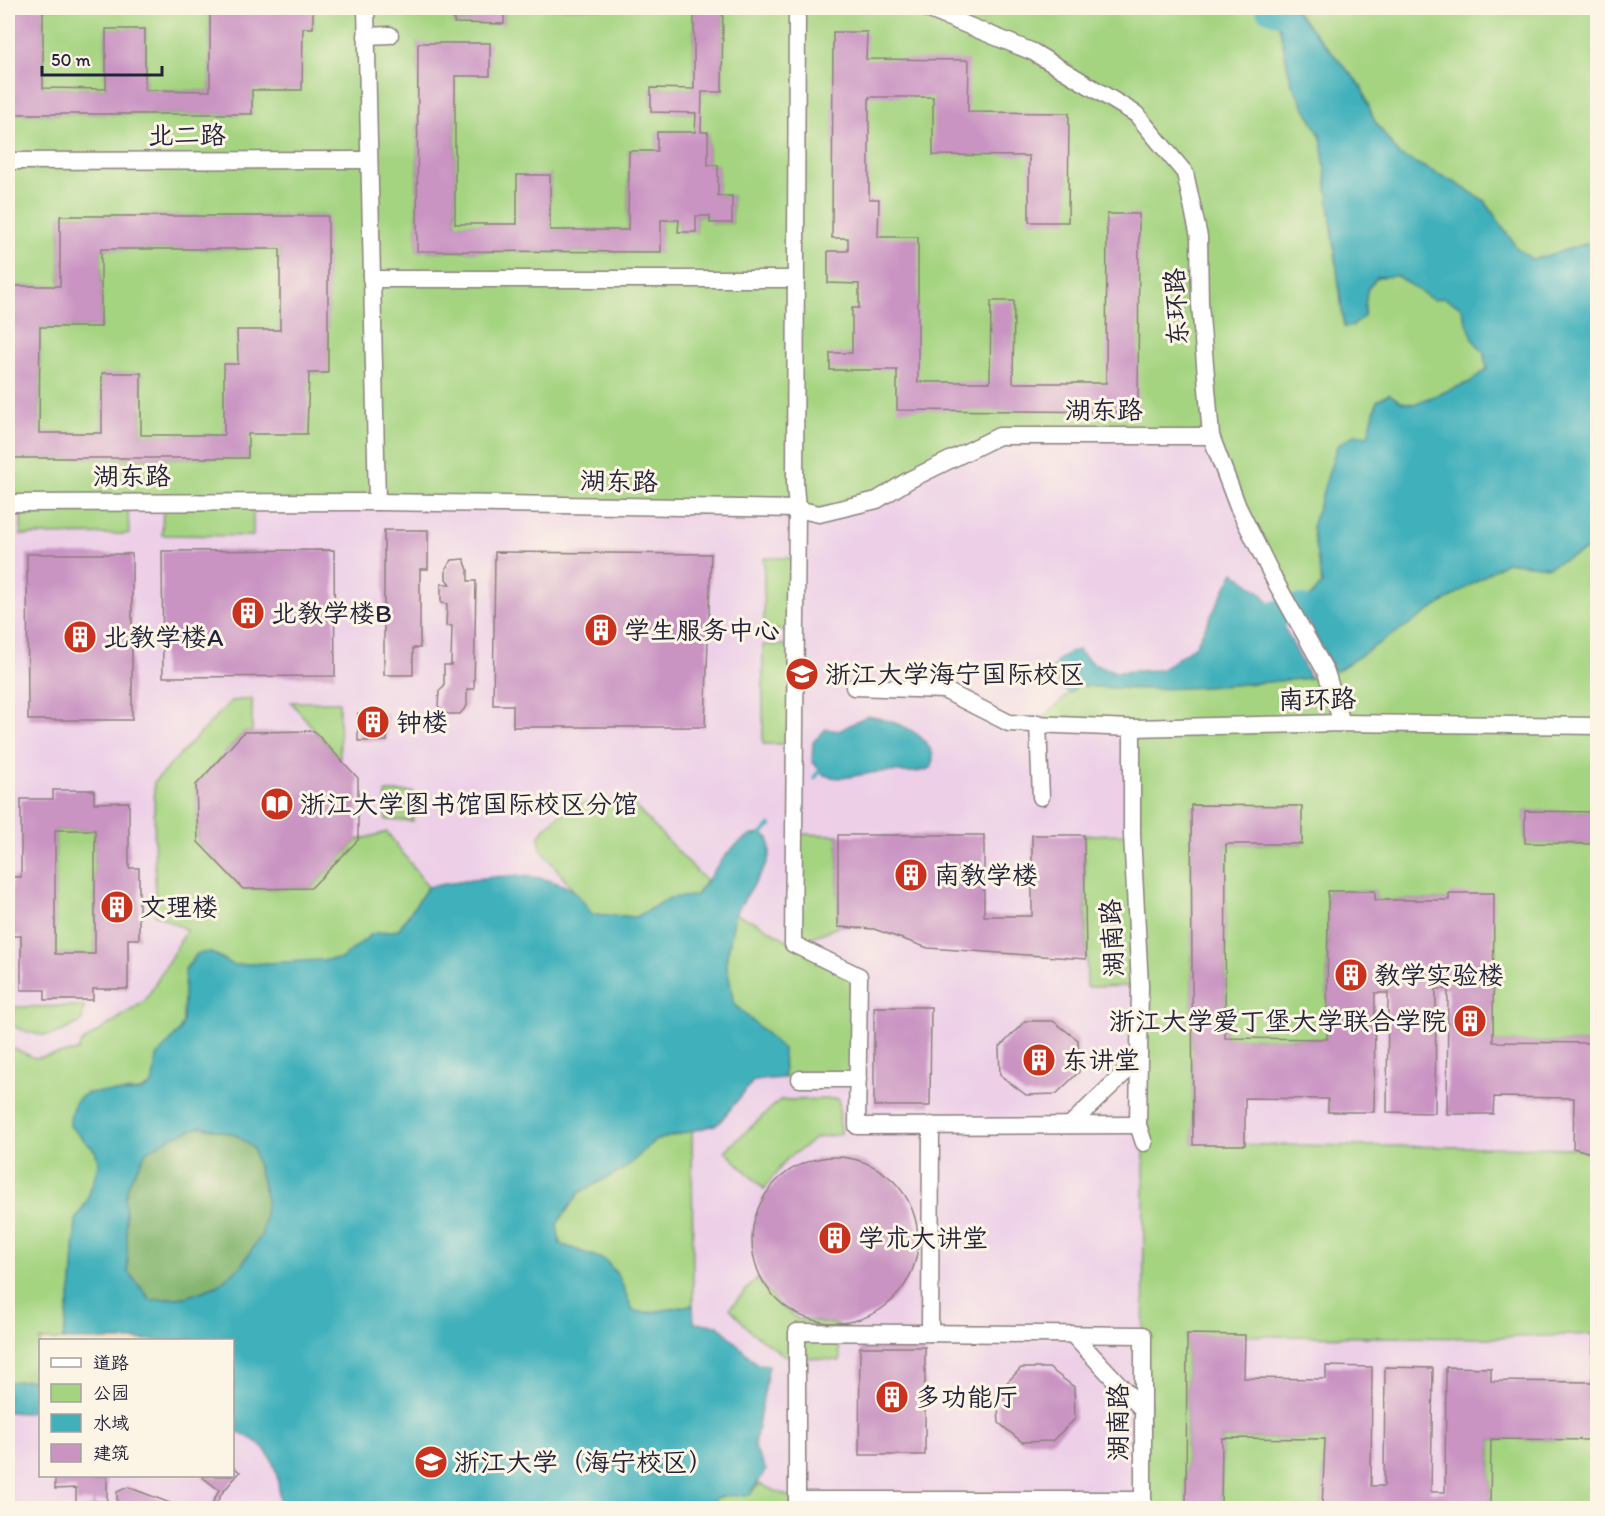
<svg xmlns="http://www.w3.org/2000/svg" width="1605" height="1516" font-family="Itim,'LXGW WenKai TC',sans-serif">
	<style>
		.built { fill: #edd0e8; fill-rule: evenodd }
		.green { fill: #a5d481; stroke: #647b5e; stroke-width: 1.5; fill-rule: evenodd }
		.forest { fill: #84b66f; stroke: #536c55; stroke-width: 1.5 }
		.water { fill: #40b0bb; stroke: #31697b; stroke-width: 1.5; fill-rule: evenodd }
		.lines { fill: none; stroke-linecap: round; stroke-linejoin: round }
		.stream { stroke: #40b0bb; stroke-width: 4.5 }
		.river { stroke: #40b0bb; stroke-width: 28 }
		.building { fill: #c993c2; fill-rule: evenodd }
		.minor-casing { stroke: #8c807e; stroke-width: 19 }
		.minor { stroke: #fff; stroke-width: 16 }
		.labels { text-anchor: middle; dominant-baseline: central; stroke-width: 6; stroke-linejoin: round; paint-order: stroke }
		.street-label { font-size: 26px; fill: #22223b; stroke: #fcf5e5 }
		.poi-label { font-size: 26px; fill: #22223b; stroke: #fcf5e5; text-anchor: start }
	</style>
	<rect width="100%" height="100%" fill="#fcf5e5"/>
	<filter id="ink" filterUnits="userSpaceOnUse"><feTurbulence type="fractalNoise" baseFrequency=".0167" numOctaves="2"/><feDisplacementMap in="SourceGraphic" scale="12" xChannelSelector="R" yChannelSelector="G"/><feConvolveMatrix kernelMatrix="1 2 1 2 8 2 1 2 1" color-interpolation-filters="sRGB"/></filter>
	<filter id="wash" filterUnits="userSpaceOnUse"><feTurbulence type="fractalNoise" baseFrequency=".008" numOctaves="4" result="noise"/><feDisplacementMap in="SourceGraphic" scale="24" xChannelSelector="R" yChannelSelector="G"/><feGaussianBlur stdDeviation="1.35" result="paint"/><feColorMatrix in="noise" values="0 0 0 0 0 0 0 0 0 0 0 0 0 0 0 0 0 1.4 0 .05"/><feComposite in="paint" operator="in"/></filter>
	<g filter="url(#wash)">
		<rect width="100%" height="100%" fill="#f5dfc2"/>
		<path class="built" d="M8,8H1597V1508H8ZM40,1340H232V1476H40Z"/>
		<g class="green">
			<path d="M8,8V114H252V90L303,28H313V8H482V11H454V23H504V8H694V89L651,88V112L695,113L696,92H722L723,8H1278V20L1291,82L1321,137L1344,327L1364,316L1367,290L1377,277L1397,276L1433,300L1444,298L1461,307L1474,340L1484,353L1487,369L1470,382L1414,404L1401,402L1389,394L1377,401L1368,436L1312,527L1322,584L1300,608L1275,581L1211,436H999L909,480L819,514L253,503V536L162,535L163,503H8V458H248V434L309,373H328L327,216H60V286H8ZM418,43L455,76V224H517L550,175V230H628L629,151H657V132L708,133V165H718V196H732V223H711L710,216H696V232H679V220H661L660,252L417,251Z"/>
			<path d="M43,8H210V91L145,90V29H106V89L43,88Z"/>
			<path d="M1293,8H1597V245L1592,242L1533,260L1517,248L1485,201L1454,182L1399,155L1374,120L1361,86Z"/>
			<path d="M101,249H280V330L237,331L238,364L224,435H141V373L102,374V433H39L40,327H101Z"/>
			<path d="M128,510L129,534L21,535V511Z"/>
			<path d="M1597,545V812L1525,811V843L1597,844V1043L1493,1042L1449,900H1375V891H1328L1327,1039L1225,1038L1226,844H1302V806H1191L1193,1144L1573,1148L1597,1155V1334L1488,1338L1187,1335L1186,1508H1143L1144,1144L1140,986L1087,987L1084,835L1132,834V729L1038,723L1078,685C1155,694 1233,685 1310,678L1326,672L1506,562L1548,567Z"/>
			<path d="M764,558H795L794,630H764Z"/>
			<rect x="763" y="645" width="31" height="99"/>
			<path d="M252,699V732H244L196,785L198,842L243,889L311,888L358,840L387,832L428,887L398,930L372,934L341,959L233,965L217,955L197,954L185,969L183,1022L152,1085L139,1091L87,1093L70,1126L95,1151L99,1163L87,1201L76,1219L72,1284L63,1340H40V1369L31,1380L8,1382V1046L35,1058L78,1051L81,1043L145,1001L187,930L155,914L154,782L231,701Z"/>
			<path d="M291,702H339L340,759H339Z"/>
			<path d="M386,792H414L413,821L386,820Z"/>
			<path d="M630,801L706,881L695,896L670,898L636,917L592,914L541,849L539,836C569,799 585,802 630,801Z"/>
			<rect x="55" y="830" width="40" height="124"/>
			<path d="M794,834L838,835V927L794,944L859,976L858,1079L784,1078L783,1049L734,1004L726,962L735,914L758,923L793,944Z"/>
			<path d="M84,1006L82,1021C53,1038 43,1040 11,1025L14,1007Z"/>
			<path d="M839,1099L840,1134L816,1138L786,1160L764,1189L725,1151L780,1100Z"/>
			<path d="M692,1130L693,1305C673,1307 654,1315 633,1311L619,1277L605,1260L560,1244L557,1224L580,1192L626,1168L654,1141Z"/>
			<path d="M757,1278L777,1303L798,1319L838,1325L840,1361L784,1355L750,1331L730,1308Z"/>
			<path d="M1222,1438L1325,1439L1322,1508H1221Z"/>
			<path d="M1491,1439L1595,1440L1594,1508H1490Z"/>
			<path d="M759,1484L797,1500V1508H705C726,1483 745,1506 759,1484Z"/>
		</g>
		<path class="forest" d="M201,1126L236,1135L253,1148L267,1200L262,1234L241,1266L217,1286L186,1297L151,1300L128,1272L125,1198L129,1183L146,1152L174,1135Z"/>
		<g class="water">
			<path d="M1278,8H1293L1361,86L1374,120L1399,155L1454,182L1485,201L1517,248L1533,260L1592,242L1597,245V545L1548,567L1506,562L1335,672L1300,608L1322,584L1312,527L1337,446L1355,434L1368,436L1377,401L1389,394L1401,402L1414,404L1470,382L1487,369L1484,353L1474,341L1461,307L1444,298L1433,300L1397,276L1377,277L1367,290L1364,316L1353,326L1344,327L1321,137L1291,82L1278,20Z"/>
			<path d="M1234,572L1262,594L1277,614L1310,678C1233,685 1155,694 1078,685L1070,693L1060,687L1052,670C1059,657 1065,654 1078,650L1093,664L1116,672L1161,670L1196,645Z"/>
			<path d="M867,716C892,720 923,729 933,755L932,767C917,776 897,770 880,772C861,773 843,782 824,775L812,761L813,742L826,729L839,731Z"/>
			<path d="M753,835L762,834L769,838L770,854L766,865L735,914L726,962L734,1004L783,1049L784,1078L754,1080L718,1124L654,1141L626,1168L580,1192L557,1224L560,1244L605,1260L619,1277L633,1311C654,1315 673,1307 693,1305L694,1323L718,1325L757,1364L769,1365L754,1448L766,1470L750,1495C730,1497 720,1491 705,1508H279C281,1473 272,1440 233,1432L232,1340H63L72,1284L76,1219L87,1201L99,1163L95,1151L70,1126C69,1119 71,1113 73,1107C87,1076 130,1105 152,1085L157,1056L180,1030L183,1022L185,970L197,954L210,952L233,965L341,959L372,934L398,930L428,887C473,880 528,865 571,889C579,894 586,906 592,914L636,917L670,898L695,896C714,875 725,846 753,835ZM201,1126L236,1135L253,1148L267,1200L262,1234L241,1266L217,1286L186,1297L151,1300L128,1272L125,1198L129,1183L146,1152L170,1138Z"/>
			<path d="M40,1369V1407L26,1413L8,1412V1382L31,1380Z"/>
		</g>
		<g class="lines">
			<g class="stream">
				<path d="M815,777L820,771"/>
				<path d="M762,834L770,826"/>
			</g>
			<g class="river">
				<path d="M1269,8L1277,11"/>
				<path d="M1277,614L1300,608"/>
			</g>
		</g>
		<g id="blocks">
			<g class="building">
				<path d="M8,8H43V88L106,89V29H145V90L210,91V8H313V28H303L302,90H252V114H8Z"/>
				<path d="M482,8H504V24L454,23V11H482Z"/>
				<path d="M694,8H723L722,92H702L701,132H708V165H718V196H732V223H710V216H696V232H678L679,220H661V252L417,251L418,43H490V76H455V224H517V175H550V230H628L629,151H657V132H695L696,113L651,112V88L694,89Z"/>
				<path d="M833,32H867L866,59L969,60L968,112L1069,113L1068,222H1029V156L933,155V97H869V199H879L878,237H918V382H990L991,301H1014L1013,383H1106L1107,214H1139L1138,412L897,410V370H830V353H852V308H859V284L828,283V251H848V238H832Z"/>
				<path d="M60,216H328V373H309L307,434H248V458H8V286H60ZM101,249H280V330H237L238,364H224V435H141V373H102V433H39L40,327H101Z"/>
				<path d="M384,530H428V569H420V648H413V675H384Z"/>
				<path d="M334,550L335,676L163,677L162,551Z"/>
				<path d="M495,552L711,554L705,727H513V705H493Z"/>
				<path d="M27,554H132V720H28Z"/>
				<path d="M464,559L468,570V581H476L474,689H467V706L460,714H448L438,706L439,691L444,687V665H451L452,626H446L447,604L441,603V584H450L446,579V568L452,560Z"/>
				<rect x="358" y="713" width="29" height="28"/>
				<path d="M314,731L358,778V840L311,888L243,889L198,842L196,785L244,732Z"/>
				<path d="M53,790H94V803L129,802V868H139V939H128V989H93V1000H45V990H21V936H12V877H21V799H53ZM55,830H95V954H55Z"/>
				<path d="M1191,805L1302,806V844H1226L1225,1038L1327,1039L1328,891H1375V900H1449V893H1494L1493,1042L1598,1043V1155L1573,1148L1574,1098L1494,1097L1493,1114H1447L1448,989H1436L1435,1113L1387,1112L1388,993H1375L1374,1112H1328V1099L1245,1098V1145H1193Z"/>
				<path d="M1525,811L1598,812V844L1525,843Z"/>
				<path d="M838,835H984V916H1032V835H1084L1086,959L928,948L874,929L838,927Z"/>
				<path d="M874,1007H931L930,1106H874Z"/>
				<path d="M1025,1021H1053L1078,1040L1079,1072L1056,1094L1026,1095L1000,1075L999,1048Z"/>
				<circle cx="835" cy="1240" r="83"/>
				<path d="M1187,1334L1245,1335L1244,1378L1326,1379V1366L1372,1367L1371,1486H1384L1385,1367L1433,1368L1431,1492H1445L1446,1367L1491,1368V1381L1592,1382L1593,1336L1598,1334V1508H1594L1595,1440L1491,1439L1490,1508H1322L1325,1439L1222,1438L1221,1508H1186Z"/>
				<path d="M860,1347H925V1455H859Z"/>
				<path d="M1021,1368H1049L1074,1387L1075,1419L1052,1441L1022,1442L999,1423L997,1393Z"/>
				<path d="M232,1466L240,1472L222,1493L214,1508H210L219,1490L201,1476H232Z"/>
				<path d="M55,1476H107V1501H95V1508H92V1501L76,1502V1488L55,1489Z"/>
				<path d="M128,1487L178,1506V1508H117V1492Z"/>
			</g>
		</g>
	</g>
	<g filter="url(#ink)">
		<use href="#blocks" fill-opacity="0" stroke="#8c807e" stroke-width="1.5"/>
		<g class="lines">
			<defs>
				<g id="minor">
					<path d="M366,8L377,502"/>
					<path d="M797,8L795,485L797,509L793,944L859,976L857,1126L1138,1125"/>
					<path d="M925,8L1033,52L1136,114L1185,173L1199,237L1200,304L1211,436L1238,507L1275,581L1326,672L1342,723"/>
					<path d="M366,36L390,35"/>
					<path d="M8,161L367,160"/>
					<path d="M371,279H796"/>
					<path d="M8,503L377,502L797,509L819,514L877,500L909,480L999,436H1211"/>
					<path d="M854,687L944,690L1009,723L1132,728L1342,723L1598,726"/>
					<path d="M1038,723L1041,797"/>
					<path d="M1132,728V834L1140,986L1138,1125L1144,1143"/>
					<path d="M800,1079H858"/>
					<path d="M1070,1125L1139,1059"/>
					<path d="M930,1333L931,1125"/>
					<path d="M1072,1334L1143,1410"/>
					<path d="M797,1500H1143"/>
					<path d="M797,1508V1332L1143,1335V1508"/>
				</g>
			</defs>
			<use href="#minor" class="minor-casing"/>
			<use href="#minor" class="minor"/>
		</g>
	</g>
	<defs>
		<symbol id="building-disc" viewBox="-11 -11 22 22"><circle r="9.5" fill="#c8321e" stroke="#fcf5e5"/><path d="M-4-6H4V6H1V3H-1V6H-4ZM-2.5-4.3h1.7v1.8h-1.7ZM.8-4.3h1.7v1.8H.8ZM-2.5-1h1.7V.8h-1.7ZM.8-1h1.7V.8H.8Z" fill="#fff"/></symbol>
		<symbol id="university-disc" viewBox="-11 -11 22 22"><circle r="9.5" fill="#c8321e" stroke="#fcf5e5"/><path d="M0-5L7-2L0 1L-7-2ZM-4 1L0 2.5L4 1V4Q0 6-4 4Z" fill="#fff"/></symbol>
		<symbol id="library-disc" viewBox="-11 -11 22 22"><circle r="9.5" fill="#c8321e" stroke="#fcf5e5"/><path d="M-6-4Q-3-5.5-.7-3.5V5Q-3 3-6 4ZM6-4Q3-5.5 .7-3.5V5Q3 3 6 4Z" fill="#fff"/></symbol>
	</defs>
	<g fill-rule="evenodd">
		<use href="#building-disc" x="229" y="594" width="38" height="38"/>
		<use href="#building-disc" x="582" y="611" width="38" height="38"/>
		<use href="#building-disc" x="61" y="618" width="38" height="38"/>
		<use href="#university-disc" x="783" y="655" width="38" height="38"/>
		<use href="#building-disc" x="354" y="703" width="38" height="38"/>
		<use href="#library-disc" x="258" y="785" width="38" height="38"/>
		<use href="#building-disc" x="892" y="856" width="38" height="38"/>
		<use href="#building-disc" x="98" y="888" width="38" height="38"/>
		<use href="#building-disc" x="1332" y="956" width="38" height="38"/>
		<use href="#building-disc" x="1451" y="1002" width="38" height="38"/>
		<use href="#building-disc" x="1020" y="1041" width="38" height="38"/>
		<use href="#building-disc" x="816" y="1219" width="38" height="38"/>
		<use href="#building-disc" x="873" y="1378" width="38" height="38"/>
		<use href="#university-disc" x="412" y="1443" width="38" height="38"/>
	</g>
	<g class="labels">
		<g class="street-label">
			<text x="187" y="135">北二路</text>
			<text transform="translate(1176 307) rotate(-93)">东环路</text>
			<text x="1104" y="410">湖东路</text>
			<text x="132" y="476">湖东路</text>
			<text transform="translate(619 481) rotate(1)">湖东路</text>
			<text transform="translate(1317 699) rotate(-1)">南环路</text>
			<text transform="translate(1112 938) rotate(-93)">湖南路</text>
			<text transform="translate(1118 1422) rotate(-90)">湖南路</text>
		</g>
		<g class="poi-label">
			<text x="271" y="613">北教学楼B</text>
			<text x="624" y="630">学生服务中心</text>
			<text x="103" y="637">北教学楼A</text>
			<text x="825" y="674">浙江大学海宁国际校区</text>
			<text x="396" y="722">钟楼</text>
			<text x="300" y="804">浙江大学图书馆国际校区分馆</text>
			<text x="934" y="875">南教学楼</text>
			<text x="140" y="907">文理楼</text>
			<text x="1374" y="975">教学实验楼</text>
			<text x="1447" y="1021" text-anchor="end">浙江大学爱丁堡大学联合学院</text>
			<text x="1062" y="1060">东讲堂</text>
			<text x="858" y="1238">学术大讲堂</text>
			<text x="915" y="1397">多功能厅</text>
			<text x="454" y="1462">浙江大学（海宁校区）</text>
		</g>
	</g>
	<rect width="1605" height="1516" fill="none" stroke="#fcf5e5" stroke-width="30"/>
	<rect x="39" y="1339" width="195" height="138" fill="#fcf5e5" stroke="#a5a1a1" stroke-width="1.5"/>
	<rect x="51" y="1358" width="30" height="9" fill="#ffffff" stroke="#a5a1a1" stroke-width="1.5"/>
	<text x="93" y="1369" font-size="18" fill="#22223b">道路</text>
	<rect x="51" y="1384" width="30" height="18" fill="#a5d481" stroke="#a5a1a1" stroke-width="1.5"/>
	<text x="93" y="1399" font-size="18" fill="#22223b">公园</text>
	<rect x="51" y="1414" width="30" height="18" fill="#40b0bb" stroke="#a5a1a1" stroke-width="1.5"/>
	<text x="93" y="1429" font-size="18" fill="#22223b">水域</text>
	<rect x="51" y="1444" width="30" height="18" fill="#c993c2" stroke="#a5a1a1" stroke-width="1.5"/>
	<text x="93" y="1459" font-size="18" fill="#22223b">建筑</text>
	<path d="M42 66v9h120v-9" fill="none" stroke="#22223b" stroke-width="3"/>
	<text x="51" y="66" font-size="18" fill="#22223b" stroke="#fcf5e5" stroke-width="4.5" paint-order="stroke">50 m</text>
</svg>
